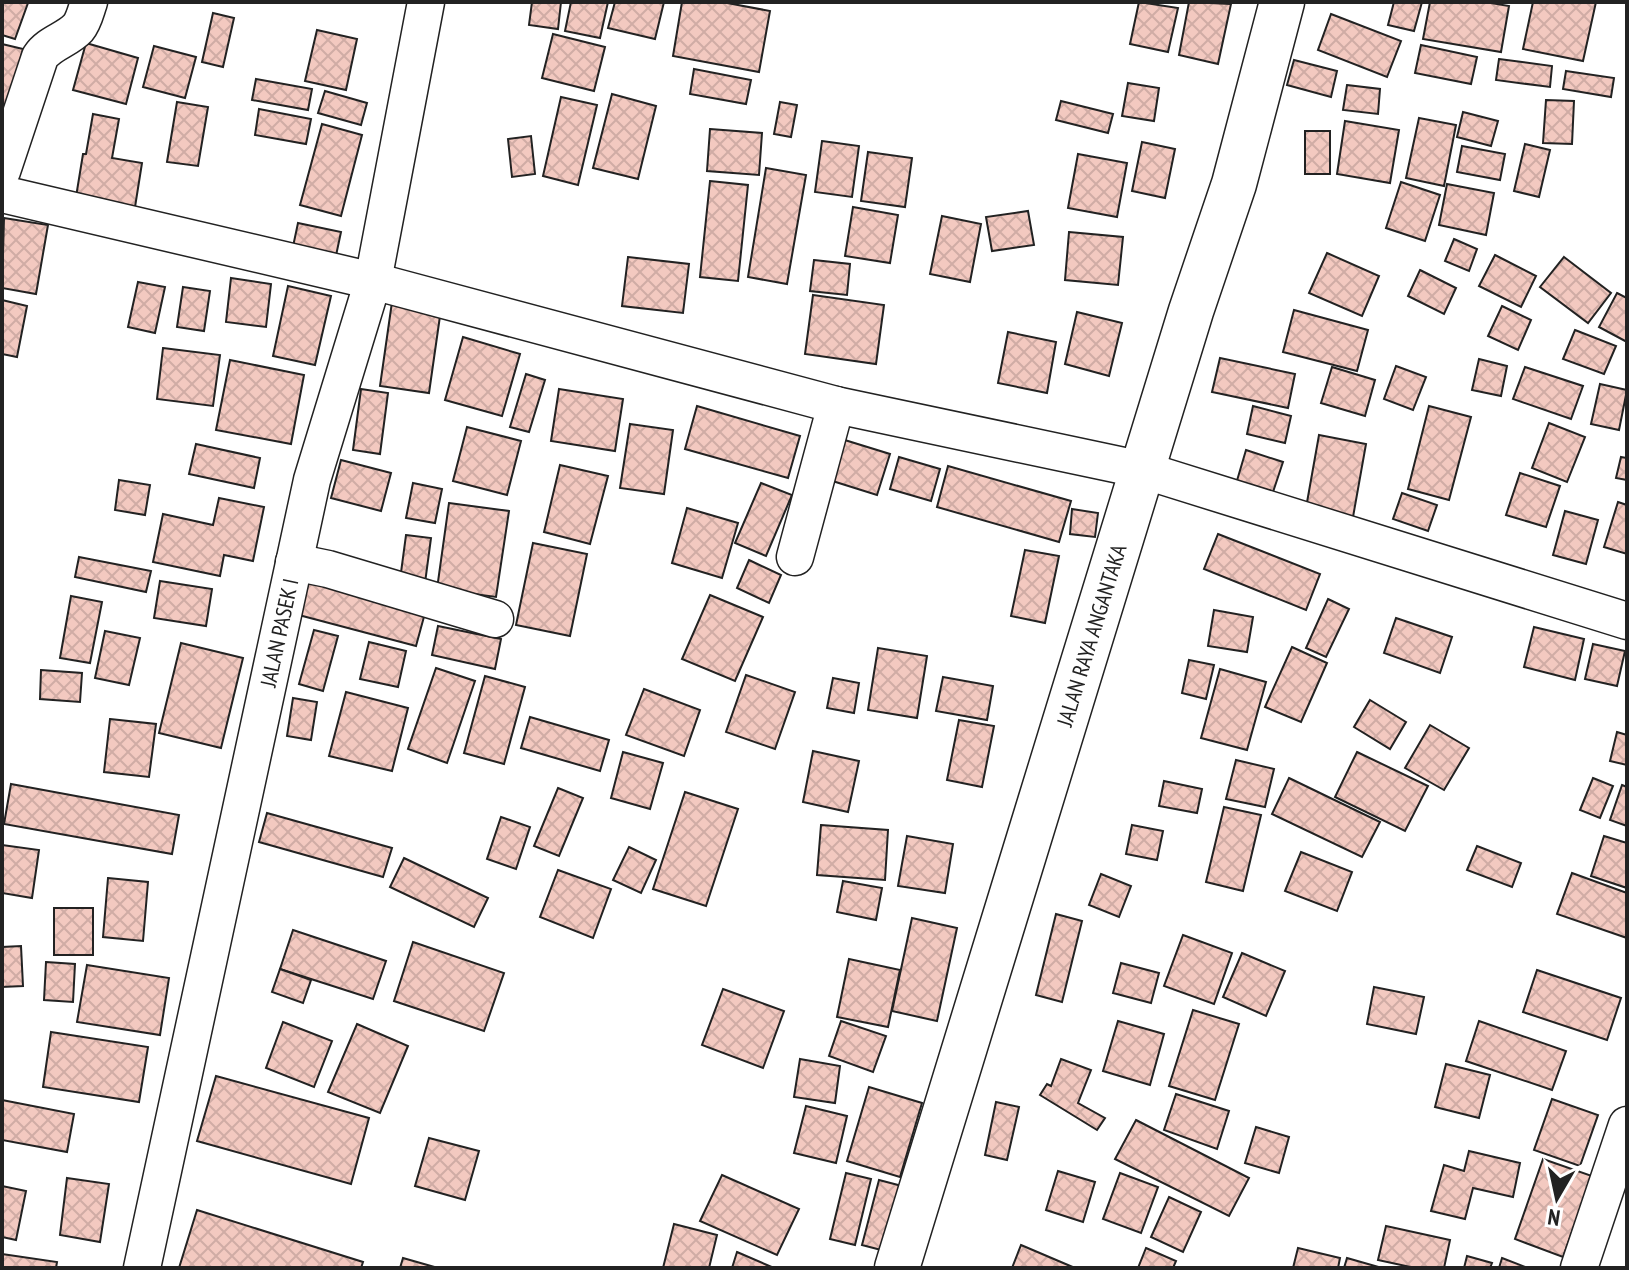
<svg xmlns="http://www.w3.org/2000/svg" width="1629" height="1270" font-family="'PT Sans Narrow',sans-serif">
	<style>
		.building { fill: url(#building-cross-hatch); stroke: #222; stroke-width: 2 }
		.lines { fill: none; stroke-linecap: round; stroke-linejoin: round }
		.minor-casing { stroke: #222; stroke-width: 39 }
		.secondary-casing { stroke: #222; stroke-width: 47 }
		.minor { stroke: #fff; stroke-width: 36 }
		.secondary { stroke: #fff; stroke-width: 44 }
		.labels { text-anchor: middle; dominant-baseline: central; stroke-width: 6; stroke-linejoin: round; paint-order: stroke }
		.street-label { font-size: 22px; fill: #222; stroke: #fff }
	</style>
	<defs>
		<pattern id="building-cross-hatch" width="8" height="8" patternUnits="userSpaceOnUse" patternTransform="scale(2)"><rect width="8" height="8" fill="#f3c9c0"/><path d="M0 0l8 8M0 8l8-8" fill="none" stroke="#d0aca5"/></pattern>
	</defs>
	<rect width="100%" height="100%" fill="#fff"/>
	<g class="building">
		<path d="M2,2L28,3L15,39L2,35Z"/>
		<path d="M532,2H561L558,29L529,25Z"/>
		<path d="M571,2H608L600,38L565,31Z"/>
		<path d="M615,2H664L655,39L608,28Z"/>
		<path d="M682,2H722L770,11L759,72L673,56Z"/>
		<path d="M1139,2L1178,8L1168,52L1130,44Z"/>
		<path d="M1189,2L1231,4L1218,64L1179,55Z"/>
		<path d="M1394,2H1422L1414,31L1388,25Z"/>
		<path d="M1430,2H1485L1509,6L1501,52L1423,39Z"/>
		<path d="M1533,2H1596L1583,61L1523,49Z"/>
		<path d="M213,13L234,18L223,67L202,62Z"/>
		<path d="M1331,14L1401,41L1387,77L1318,50Z"/>
		<path d="M317,30L357,39L346,90L305,81Z"/>
		<path d="M553,34L605,47L594,91L542,78Z"/>
		<path d="M86,43L138,58L126,104L73,90Z"/>
		<path d="M2,44L23,49L2,136Z"/>
		<path d="M1421,45L1477,57L1471,84L1415,73Z"/>
		<path d="M154,46L196,57L185,98L143,87Z"/>
		<path d="M1499,59L1552,66L1550,87L1496,80Z"/>
		<path d="M1294,60L1337,71L1331,97L1287,85Z"/>
		<path d="M694,69L751,80L746,104L690,94Z"/>
		<path d="M1566,71L1614,78L1611,97L1563,89Z"/>
		<path d="M256,79L312,89L308,110L252,100Z"/>
		<path d="M1128,83L1159,88L1154,121L1122,116Z"/>
		<path d="M1347,85L1380,89L1378,114L1343,110Z"/>
		<path d="M325,91L367,103L361,125L318,113Z"/>
		<path d="M612,94L656,106L638,179L593,168Z"/>
		<path d="M561,97L597,105L578,185L543,176Z"/>
		<path d="M1546,100L1574,101L1572,144L1543,143Z"/>
		<path d="M1061,101L1113,114L1108,133L1056,120Z"/>
		<path d="M177,102L208,107L198,166L167,162Z"/>
		<path d="M780,102L797,105L791,137L774,134Z"/>
		<path d="M259,109L311,119L306,144L255,135Z"/>
		<path d="M1463,112L1498,121L1491,146L1457,137Z"/>
		<path d="M93,114L119,119L112,158L142,163L135,207L76,197L83,154H86Z"/>
		<path d="M1419,118L1456,125L1444,186L1406,178Z"/>
		<path d="M1345,121L1399,130L1390,183L1337,174Z"/>
		<path d="M322,124L362,135L341,216L300,205Z"/>
		<path d="M710,129L762,133L759,175L707,171Z"/>
		<rect x="1305" y="131" width="25" height="43"/>
		<path d="M531,136L535,174L512,177L508,139Z"/>
		<path d="M822,141L859,146L852,197L815,192Z"/>
		<path d="M1142,142L1175,149L1165,198L1132,191Z"/>
		<path d="M1525,144L1550,150L1539,197L1514,191Z"/>
		<path d="M1462,146L1505,154L1500,180L1457,172Z"/>
		<path d="M868,152L912,158L905,207L861,201Z"/>
		<path d="M1078,154L1127,163L1117,217L1068,208Z"/>
		<path d="M766,168L806,175L787,284L748,277Z"/>
		<path d="M710,181L748,185L738,281L700,277Z"/>
		<path d="M1401,182L1440,195L1425,241L1386,228Z"/>
		<path d="M1447,184L1494,193L1486,235L1439,225Z"/>
		<path d="M853,207L898,215L890,263L845,256Z"/>
		<path d="M1028,211L1034,245L992,251L986,217Z"/>
		<path d="M942,216L981,224L970,282L930,274Z"/>
		<path d="M4,218L48,225L36,294L2,288Z"/>
		<path d="M298,223L341,232L334,265L291,256Z"/>
		<path d="M1069,232L1123,237L1118,285L1065,280Z"/>
		<path d="M1454,239L1477,249L1469,271L1445,261Z"/>
		<path d="M1327,253L1379,276L1362,316L1309,293Z"/>
		<path d="M1495,255L1536,276L1521,307L1479,286Z"/>
		<path d="M628,257L689,264L683,313L622,306Z"/>
		<path d="M1564,257L1611,293L1588,323L1540,287Z"/>
		<path d="M814,260L850,264L847,295L810,291Z"/>
		<path d="M1420,270L1456,288L1444,314L1408,296Z"/>
		<path d="M231,278L271,284L266,327L226,322Z"/>
		<path d="M138,282L165,287L155,333L128,327Z"/>
		<path d="M288,286L331,296L315,365L273,356Z"/>
		<path d="M183,287L210,291L204,331L177,327Z"/>
		<path d="M1617,293L1627,298V342L1599,327Z"/>
		<path d="M813,295L884,305L876,364L805,354Z"/>
		<path d="M2,300L27,306L17,357L2,354Z"/>
		<path d="M392,302L441,309L429,393L380,386Z"/>
		<path d="M1502,306L1531,320L1518,350L1488,336Z"/>
		<path d="M1294,310L1368,330L1357,371L1283,352Z"/>
		<path d="M1077,312L1122,323L1109,376L1065,364Z"/>
		<path d="M1575,330L1616,346L1604,374L1563,359Z"/>
		<path d="M1008,332L1056,342L1047,393L998,383Z"/>
		<path d="M463,337L520,354L502,416L445,400Z"/>
		<path d="M163,348L220,355L213,406L157,399Z"/>
		<path d="M1220,358L1295,374L1288,408L1212,392Z"/>
		<path d="M1479,359L1507,366L1501,396L1472,390Z"/>
		<path d="M230,360L304,375L291,444L216,430Z"/>
		<path d="M1396,366L1426,377L1413,410L1384,399Z"/>
		<path d="M1332,367L1375,380L1365,416L1321,403Z"/>
		<path d="M1525,367L1583,386L1571,419L1513,399Z"/>
		<path d="M526,374L545,380L529,432L510,427Z"/>
		<path d="M1600,384L1627,390L1619,430L1591,424Z"/>
		<path d="M361,389L388,393L380,454L353,450Z"/>
		<path d="M559,389L623,399L615,451L551,441Z"/>
		<path d="M697,406L800,436L788,478L685,449Z"/>
		<path d="M1253,406L1291,416L1285,443L1247,434Z"/>
		<path d="M1429,406L1471,417L1449,500L1408,489Z"/>
		<path d="M1549,423L1585,437L1567,482L1532,468Z"/>
		<path d="M630,424L673,430L664,494L620,488Z"/>
		<path d="M467,427L521,441L507,495L453,481Z"/>
		<path d="M1319,435L1366,444L1353,517L1306,508Z"/>
		<path d="M835,437L890,454L877,495L823,478Z"/>
		<path d="M196,444L260,458L254,488L189,474Z"/>
		<path d="M1246,450L1283,462L1272,495L1236,484Z"/>
		<path d="M899,457L940,469L931,501L890,489Z"/>
		<path d="M1621,457L1627,458V480L1616,478Z"/>
		<path d="M341,460L391,473L381,511L331,498Z"/>
		<path d="M560,465L608,476L590,544L544,532Z"/>
		<path d="M948,466L1071,501L1059,542L937,507Z"/>
		<path d="M1520,473L1560,486L1546,527L1506,515Z"/>
		<path d="M119,480L150,485L145,515L115,510Z"/>
		<path d="M413,483L442,489L435,523L406,518Z"/>
		<path d="M761,483L792,495L766,556L735,543Z"/>
		<path d="M1402,493L1437,505L1428,531L1393,519Z"/>
		<path d="M219,498L264,507L253,561L224,555L220,576L153,562L163,514L213,525Z"/>
		<path d="M1618,502L1627,505V554L1604,547Z"/>
		<path d="M449,503L509,511L496,597L437,589Z"/>
		<path d="M687,508L738,523L722,578L672,563Z"/>
		<path d="M1072,509L1098,513L1095,537L1070,534Z"/>
		<path d="M1565,511L1598,520L1586,564L1553,555Z"/>
		<path d="M1218,534L1320,574L1306,610L1204,569Z"/>
		<path d="M406,535L431,538L425,583L400,580Z"/>
		<path d="M533,543L587,554L570,636L516,625Z"/>
		<path d="M1025,550L1059,556L1045,623L1011,616Z"/>
		<path d="M79,557L151,571L146,592L75,577Z"/>
		<path d="M749,560L781,575L769,603L737,588Z"/>
		<path d="M160,581L212,589L206,626L154,618Z"/>
		<path d="M304,581L425,613L416,646L295,614Z"/>
		<path d="M710,595L763,617L735,681L682,659Z"/>
		<path d="M71,596L102,602L90,663L60,658Z"/>
		<path d="M1328,599L1349,609L1326,657L1306,648Z"/>
		<path d="M1214,610L1253,617L1247,652L1208,646Z"/>
		<path d="M1396,618L1452,637L1440,673L1384,653Z"/>
		<path d="M438,626L501,639L495,669L432,655Z"/>
		<path d="M1534,627L1584,639L1575,680L1524,667Z"/>
		<path d="M314,630L338,636L323,691L299,684Z"/>
		<path d="M105,631L140,638L129,685L95,678Z"/>
		<path d="M369,642L406,651L398,687L360,679Z"/>
		<path d="M181,643L243,658L221,748L159,733Z"/>
		<path d="M1593,644L1625,651L1617,686L1585,679Z"/>
		<path d="M1292,647L1327,663L1301,722L1265,707Z"/>
		<path d="M878,648L927,656L917,718L868,710Z"/>
		<path d="M1189,660L1214,665L1206,699L1182,693Z"/>
		<path d="M436,668L475,681L447,763L408,749Z"/>
		<path d="M1220,669L1266,682L1247,750L1201,738Z"/>
		<path d="M41,670L82,673L80,702L40,699Z"/>
		<path d="M746,675L795,692L775,749L726,732Z"/>
		<path d="M485,676L525,687L504,764L464,753Z"/>
		<path d="M943,677L993,686L987,720L936,711Z"/>
		<path d="M833,678L859,683L854,713L827,708Z"/>
		<path d="M644,689L700,710L684,756L626,735Z"/>
		<path d="M346,692L408,708L392,771L329,756Z"/>
		<path d="M293,698L317,702L311,740L287,736Z"/>
		<path d="M1370,700L1406,722L1390,749L1354,727Z"/>
		<path d="M530,717L609,740L600,771L521,748Z"/>
		<path d="M110,719L156,724L149,777L104,772Z"/>
		<path d="M959,720L994,726L982,787L947,780Z"/>
		<path d="M1430,725L1469,748L1444,790L1405,768Z"/>
		<path d="M1617,732L1627,735V765L1610,761Z"/>
		<path d="M813,751L859,761L848,812L803,802Z"/>
		<path d="M623,752L663,763L650,809L611,798Z"/>
		<path d="M1357,752L1428,786L1405,831L1335,797Z"/>
		<path d="M1236,760L1274,769L1265,807L1226,799Z"/>
		<path d="M1289,778L1380,822L1362,857L1272,814Z"/>
		<path d="M1593,778L1613,786L1600,818L1580,810Z"/>
		<path d="M1164,781L1202,789L1197,813L1159,806Z"/>
		<path d="M11,784L179,815L172,854L4,824Z"/>
		<path d="M1622,785L1627,787V826L1610,820Z"/>
		<path d="M558,788L583,798L559,856L534,846Z"/>
		<path d="M685,792L738,809L706,906L653,889Z"/>
		<path d="M1224,807L1261,815L1243,891L1206,882Z"/>
		<path d="M267,813L392,848L383,877L259,842Z"/>
		<path d="M501,817L530,827L516,869L487,859Z"/>
		<path d="M821,825L888,830L885,880L817,875Z"/>
		<path d="M1132,825L1163,831L1157,860L1126,854Z"/>
		<path d="M907,836L953,844L945,893L898,886Z"/>
		<path d="M1604,836L1627,843V888L1591,876Z"/>
		<path d="M2,845L39,850L32,898L2,893Z"/>
		<path d="M1477,846L1521,863L1512,887L1467,870Z"/>
		<path d="M629,847L656,860L641,893L613,880Z"/>
		<path d="M1301,852L1352,872L1337,911L1285,891Z"/>
		<path d="M404,858L488,898L474,927L390,887Z"/>
		<path d="M558,870L611,889L593,938L540,917Z"/>
		<path d="M1572,873L1627,893V938L1557,914Z"/>
		<path d="M1101,874L1131,886L1119,917L1089,905Z"/>
		<path d="M108,878L148,882L143,941L103,937Z"/>
		<path d="M843,881L882,888L876,920L837,912Z"/>
		<rect x="54" y="908" width="39" height="47"/>
		<path d="M1056,914L1082,921L1062,1002L1036,995Z"/>
		<path d="M912,918L957,928L937,1021L892,1011Z"/>
		<path d="M293,930L386,961L373,999L280,969Z"/>
		<path d="M1183,935L1232,953L1214,1004L1164,986Z"/>
		<path d="M413,942L504,973L484,1031L394,1001Z"/>
		<path d="M21,946L23,986L2,987V947Z"/>
		<path d="M1242,953L1285,971L1266,1016L1223,997Z"/>
		<path d="M849,959L900,970L888,1027L837,1017Z"/>
		<path d="M46,962L75,964L73,1002L44,1000Z"/>
		<path d="M1121,963L1159,973L1151,1003L1113,993Z"/>
		<path d="M87,965L169,978L160,1035L77,1022Z"/>
		<path d="M280,969L311,980L303,1003L272,992Z"/>
		<path d="M1537,970L1621,998L1607,1040L1523,1012Z"/>
		<path d="M1374,987L1424,997L1416,1034L1367,1024Z"/>
		<path d="M723,989L784,1011L763,1068L702,1045Z"/>
		<path d="M1193,1010L1239,1024L1215,1100L1169,1086Z"/>
		<path d="M841,1021L886,1036L873,1072L829,1056Z"/>
		<path d="M1118,1021L1164,1034L1150,1085L1103,1071Z"/>
		<path d="M1479,1021L1566,1051L1552,1090L1466,1061Z"/>
		<path d="M283,1022L332,1041L314,1087L266,1068Z"/>
		<path d="M357,1024L408,1046L380,1113L328,1092Z"/>
		<path d="M51,1032L148,1047L139,1102L43,1087Z"/>
		<path d="M800,1059L840,1066L835,1103L794,1097Z"/>
		<path d="M1061,1059L1091,1070L1078,1103L1105,1118L1097,1130L1040,1095L1047,1084L1051,1086Z"/>
		<path d="M1446,1064L1490,1075L1479,1118L1435,1107Z"/>
		<path d="M216,1076L369,1118L351,1184L197,1141Z"/>
		<path d="M869,1087L922,1103L900,1177L847,1161Z"/>
		<path d="M1176,1094L1229,1111L1217,1149L1164,1130Z"/>
		<path d="M1552,1099L1598,1115L1580,1166L1534,1150Z"/>
		<path d="M2,1100L74,1114L67,1152L2,1140Z"/>
		<path d="M996,1102L1019,1107L1007,1160L985,1155Z"/>
		<path d="M806,1106L847,1116L836,1163L794,1153Z"/>
		<path d="M1136,1120L1249,1178L1229,1216L1115,1159Z"/>
		<path d="M1256,1127L1289,1137L1279,1173L1245,1163Z"/>
		<path d="M429,1138L479,1151L465,1200L415,1186Z"/>
		<path d="M1469,1151L1520,1163L1513,1197L1473,1188L1465,1219L1431,1211L1444,1165L1464,1171Z"/>
		<path d="M1543,1159L1592,1176L1563,1257L1515,1239Z"/>
		<path d="M1058,1171L1095,1182L1083,1222L1046,1210Z"/>
		<path d="M846,1173L871,1179L855,1245L830,1239Z"/>
		<path d="M1120,1173L1158,1187L1141,1233L1103,1219Z"/>
		<path d="M722,1175L799,1209L777,1255L700,1221Z"/>
		<path d="M67,1178L109,1184L100,1242L60,1235Z"/>
		<path d="M879,1180L902,1186L885,1251L862,1245Z"/>
		<path d="M2,1186L26,1191L16,1240L2,1237Z"/>
		<path d="M1169,1197L1201,1212L1183,1252L1151,1237Z"/>
		<path d="M197,1210L363,1262L361,1268H179Z"/>
		<path d="M674,1224L717,1235L709,1268H663Z"/>
		<path d="M1386,1226L1450,1240L1444,1268H1415L1378,1260Z"/>
		<path d="M1021,1245L1075,1268H1012Z"/>
		<path d="M1146,1248L1176,1261L1173,1268H1138Z"/>
		<path d="M1298,1248L1340,1258L1338,1268H1293Z"/>
		<path d="M737,1252L774,1268H732Z"/>
		<path d="M2,1254L57,1262L56,1268H2Z"/>
		<path d="M1467,1256L1492,1263L1490,1268H1464Z"/>
		<path d="M403,1258L438,1268H400Z"/>
		<path d="M1347,1258L1382,1268H1344Z"/>
		<path d="M1502,1258L1528,1268H1499Z"/>
	</g>
	<g class="lines">
		<defs>
			<g id="minor">
				<path d="M2,171L40,57C49,43 67,40 78,28C84,21 86,10 89,2"/>
				<path d="M2,194L373,281L836,405L1143,470L1627,621"/>
				<path d="M795,557L836,405"/>
				<path d="M294,562L328,569L495,619"/>
				<path id="s1" d="M142,1268L312,480L373,281L426,2"/>
				<path d="M1579,1268L1627,1125"/>
			</g>
			<g id="secondary">
				<path id="s2" d="M897,1268L1191,311L1234,184L1282,2"/>
			</g>
		</defs>
		<use href="#minor" class="minor-casing"/>
		<use href="#secondary" class="secondary-casing"/>
		<use href="#minor" class="minor"/>
		<use href="#secondary" class="secondary"/>
	</g>
	<g class="labels">
		<g class="street-label">
			<text stroke="none"><textPath href="#s1" startOffset="650">JALAN PASEK I</textPath></text>
			<text stroke="none"><textPath href="#s2" startOffset="662">JALAN RAYA ANGANTAKA</textPath></text>
		</g>
	</g>
	<rect width="1629" height="1270" fill="none" stroke="#222222" stroke-width="8"/>
	<g transform="translate(1557 1198) rotate(189)" stroke="#ffffff" stroke-width="6" paint-order="stroke">
	<path d="M0-6L14 30L0 20L-14 30Z" fill="#222222"/>
	<text y="-12" font-size="22" font-weight="bold" text-anchor="middle" fill="#222222">N</text>
	</g>
</svg>
